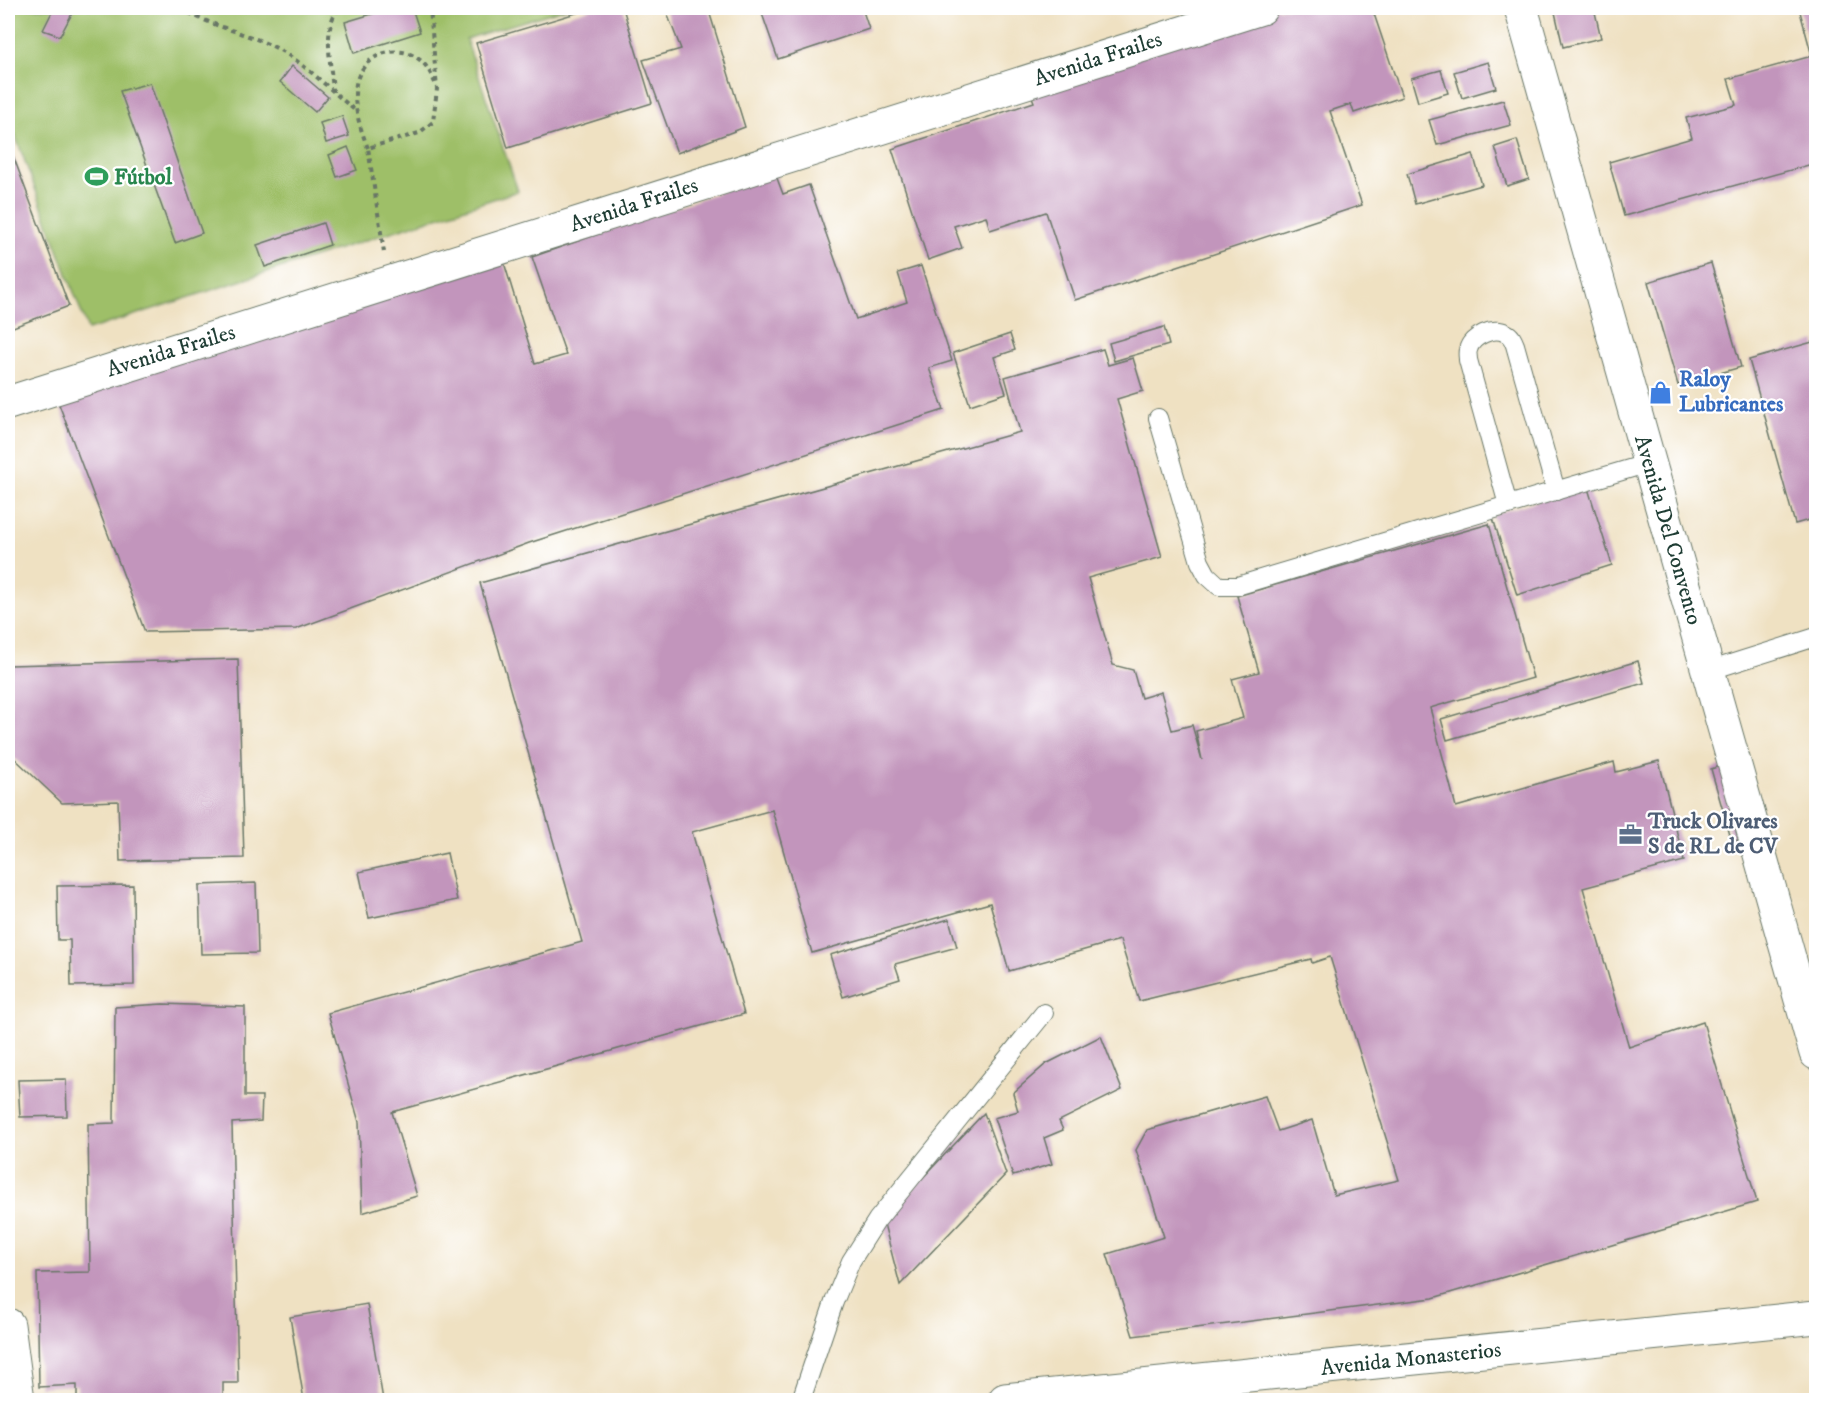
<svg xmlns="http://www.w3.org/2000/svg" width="1824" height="1408" font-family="'IM FELL DW Pica',serif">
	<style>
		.green { fill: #9ebf68; stroke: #5e7e4e; stroke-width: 1.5 }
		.building { fill: #c295bc }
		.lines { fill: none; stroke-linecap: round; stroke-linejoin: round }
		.service-casing { stroke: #687666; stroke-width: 20 }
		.minor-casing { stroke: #687666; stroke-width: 35 }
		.path { stroke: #687666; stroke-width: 4; stroke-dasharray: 4.5 4.5; stroke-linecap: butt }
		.service { stroke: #fff; stroke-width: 18 }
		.minor { stroke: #fff; stroke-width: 33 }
		.labels { text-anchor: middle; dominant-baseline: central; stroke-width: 4.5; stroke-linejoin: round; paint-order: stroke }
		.street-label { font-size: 22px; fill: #1f3d34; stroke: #fff }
		.leisure-label { font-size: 22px; font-weight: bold; fill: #27864d; stroke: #fff; text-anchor: start }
		.shop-label { font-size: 22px; font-weight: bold; fill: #366cbe; stroke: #fff; text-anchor: start }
		.service-label { font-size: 22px; font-weight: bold; fill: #4e5e75; stroke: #fff; text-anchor: start }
	</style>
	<rect width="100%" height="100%" fill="#fff"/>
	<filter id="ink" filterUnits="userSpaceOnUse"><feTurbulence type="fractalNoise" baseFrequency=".0167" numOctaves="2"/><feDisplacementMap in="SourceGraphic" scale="12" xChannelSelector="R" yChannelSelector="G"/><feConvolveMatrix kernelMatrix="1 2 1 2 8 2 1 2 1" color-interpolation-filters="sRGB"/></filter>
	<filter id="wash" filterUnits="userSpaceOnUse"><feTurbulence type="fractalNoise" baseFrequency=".008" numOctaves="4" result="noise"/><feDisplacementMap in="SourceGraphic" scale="24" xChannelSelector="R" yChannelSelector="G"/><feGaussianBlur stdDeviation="1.35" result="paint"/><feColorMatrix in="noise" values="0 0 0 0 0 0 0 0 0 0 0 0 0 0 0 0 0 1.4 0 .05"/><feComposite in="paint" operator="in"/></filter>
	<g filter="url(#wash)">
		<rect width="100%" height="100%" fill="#efe1c2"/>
		<path class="green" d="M8,8H567L466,39L518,191L88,330L8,116Z"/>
		<g id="blocks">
			<g class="building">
				<path d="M54,8H75L60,36L43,30Z"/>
				<path d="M392,8H412L420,32L354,53L345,22Z"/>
				<path d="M593,8H623L652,103L508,148L476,43Z"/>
				<path d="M665,8H708L745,127L677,153L643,60L681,49Z"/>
				<path d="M760,8H862L869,29L778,59Z"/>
				<path d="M1274,8H1372L1402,97L1354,113L1351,104L1330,111L1362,205L1075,300L1046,212L990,230L986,216L954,226L962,248L928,260L892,149L1034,102L1029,89Z"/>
				<path d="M1554,8H1594L1601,38L1563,47Z"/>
				<path d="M1799,8H1816V163L1624,216L1609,162L1692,138L1686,118L1736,105L1728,79L1812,56Z"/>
				<path d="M1488,62L1496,88L1462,98L1454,72Z"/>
				<path d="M292,66L328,97L315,112L280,82Z"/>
				<path d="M1441,70L1448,93L1418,102L1411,78Z"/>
				<path d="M150,83L202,233L175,243L120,91Z"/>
				<path d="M1503,100L1511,125L1437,145L1429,120Z"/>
				<path d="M342,116L349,136L326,143L320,123Z"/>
				<path d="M1517,140L1529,179L1507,186L1495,147Z"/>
				<path d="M8,142L69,306L8,329Z"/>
				<path d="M348,147L357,170L337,177L329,155Z"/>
				<path d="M1473,154L1482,185L1415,204L1407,174Z"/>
				<path d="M775,173L783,194L809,185L856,319L907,302L898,273L921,266L952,361L929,368L944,410L529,543L296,629L145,632L54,391L502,256L535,364L566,355L532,257Z"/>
				<path d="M323,223L330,245L265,267L257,245Z"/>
				<path d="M1711,263L1741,367L1678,385L1648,282Z"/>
				<path d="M1164,327L1169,345L1114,361L1109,343Z"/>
				<path d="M1010,334L1015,350L994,357L1006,393L970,405L953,353Z"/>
				<path d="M1816,341V518L1795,524L1749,360Z"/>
				<path d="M1103,349L1108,365L1133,358L1143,391L1117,399L1162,557L1088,578L1113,665L1133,670L1141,698L1161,692L1172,730L1192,725L1202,760L1196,731L1243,718L1232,679L1259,672L1237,596L1489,524L1533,678L1430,708L1456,807L1614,762L1616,772L1659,761L1684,861L1583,888L1629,1047L1703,1022L1757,1202L1433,1298L1133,1336L1107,1254L1164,1237L1136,1150L1147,1130L1265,1096L1278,1131L1312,1120L1334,1195L1399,1180L1330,957L1312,963L1311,959L1139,1001L1120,940L1009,971L990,903L812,953L772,810L692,832L744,1014L392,1112L417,1196L362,1213L359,1122L328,1013L582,942L480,583L1020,432L1005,377Z"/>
				<path d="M1587,485L1612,565L1517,595L1492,515Z"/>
				<path d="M238,659L244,858L120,861L118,801L62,803L12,756L9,665Z"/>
				<path d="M1638,661L1644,683L1447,740L1441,719Z"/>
				<path d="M1723,765L1744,838L1732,842L1711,769Z"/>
				<path d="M447,853L457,900L369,918L359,872Z"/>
				<path d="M256,883L258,953L201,954L199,885Z"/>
				<path d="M133,885L134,985L71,986L70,940H58L57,886Z"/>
				<path d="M949,919L957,947L895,964L900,979L843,997L830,955Z"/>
				<path d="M163,1004L245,1007V1096H262L261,1121L232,1123L238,1383H223V1400H77V1385L39,1387L37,1273L90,1272L88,1124L114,1123L115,1007Z"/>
				<path d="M1101,1036L1122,1090L1059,1121L1063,1130L1044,1138L1052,1164L1013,1176L994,1118L1018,1111L1013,1093L1046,1064Z"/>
				<path d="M66,1079L67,1116L20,1117L18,1080Z"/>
				<path d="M984,1113L1006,1174L900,1285L883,1220Z"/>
				<path d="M367,1304L383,1400H304L290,1317Z"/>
			</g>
		</g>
	</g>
	<g filter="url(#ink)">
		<use href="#blocks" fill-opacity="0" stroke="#687666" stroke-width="1.5"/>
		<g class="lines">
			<defs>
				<g id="service">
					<path d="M1158,418L1200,562L1207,575L1219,586H1237L1649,463"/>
					<path d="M1508,505L1468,360C1468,357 1467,353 1468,350C1471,336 1494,326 1506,333C1511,335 1513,340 1515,345L1556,491"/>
					<path d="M1708,671L1816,637"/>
					<path d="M801,1400L834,1302L851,1261L877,1220L1044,1013"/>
				</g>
				<g id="minor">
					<path d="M1521,8L1816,1053"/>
					<path d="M8,403L1261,8"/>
					<path d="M8,1325L18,1400"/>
					<path d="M1005,1400L1816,1317"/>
				</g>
			</defs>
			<use href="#service" class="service-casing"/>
			<use href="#minor" class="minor-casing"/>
			<g class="path">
				<path d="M181,8C210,27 247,32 278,49C307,65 331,91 357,112"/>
				<path d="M333,92C332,69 321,24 340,8"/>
				<path d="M368,148C360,129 351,100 357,80C365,54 398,42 420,60C427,65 432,76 435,83"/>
				<path d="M384,252L368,148L419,133L433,122L437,89L430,8"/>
			</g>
			<use href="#service" class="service"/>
			<use href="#minor" class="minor"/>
		</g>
	</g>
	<defs>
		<symbol id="stadium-bare" viewBox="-9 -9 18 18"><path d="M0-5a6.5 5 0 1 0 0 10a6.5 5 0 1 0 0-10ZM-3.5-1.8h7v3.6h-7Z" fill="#2e9e5b" stroke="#fff" stroke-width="2.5" paint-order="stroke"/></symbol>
		<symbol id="shop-bare" viewBox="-9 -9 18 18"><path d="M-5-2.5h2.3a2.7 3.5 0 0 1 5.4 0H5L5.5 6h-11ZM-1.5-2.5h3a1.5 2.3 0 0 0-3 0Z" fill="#3f7fe0" stroke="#fff" stroke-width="2.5" paint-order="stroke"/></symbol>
		<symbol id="office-bare" viewBox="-9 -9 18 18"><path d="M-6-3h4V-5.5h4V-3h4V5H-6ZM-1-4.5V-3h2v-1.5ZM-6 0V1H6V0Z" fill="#5c6f8a" stroke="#fff" stroke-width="2.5" paint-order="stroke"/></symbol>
	</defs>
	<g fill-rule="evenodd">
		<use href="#stadium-bare" x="80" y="160" width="33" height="33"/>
		<use href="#shop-bare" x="1644" y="376" width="33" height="33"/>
		<use href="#office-bare" x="1614" y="818" width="33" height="33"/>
	</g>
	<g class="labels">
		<g class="street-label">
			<text transform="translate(1098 59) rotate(-18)">Avenida Frailes</text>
			<text transform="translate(634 205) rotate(-18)">Avenida Frailes</text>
			<text transform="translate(171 351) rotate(-17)">Avenida Frailes</text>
			<text transform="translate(1668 530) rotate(74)">Avenida Del Convento</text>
			<text transform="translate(1411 1359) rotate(-6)">Avenida Monasterios</text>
		</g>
		<g class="leisure-label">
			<text x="114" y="177">Fútbol</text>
		</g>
		<g class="shop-label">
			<text x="1679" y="379">Raloy<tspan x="1679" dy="25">Lubricantes</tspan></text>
		</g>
		<g class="service-label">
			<text x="1648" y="821">Truck Olivares<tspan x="1648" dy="25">S de RL de CV</tspan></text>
		</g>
	</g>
	<rect width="1824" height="1408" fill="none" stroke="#fff" stroke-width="30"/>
</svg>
